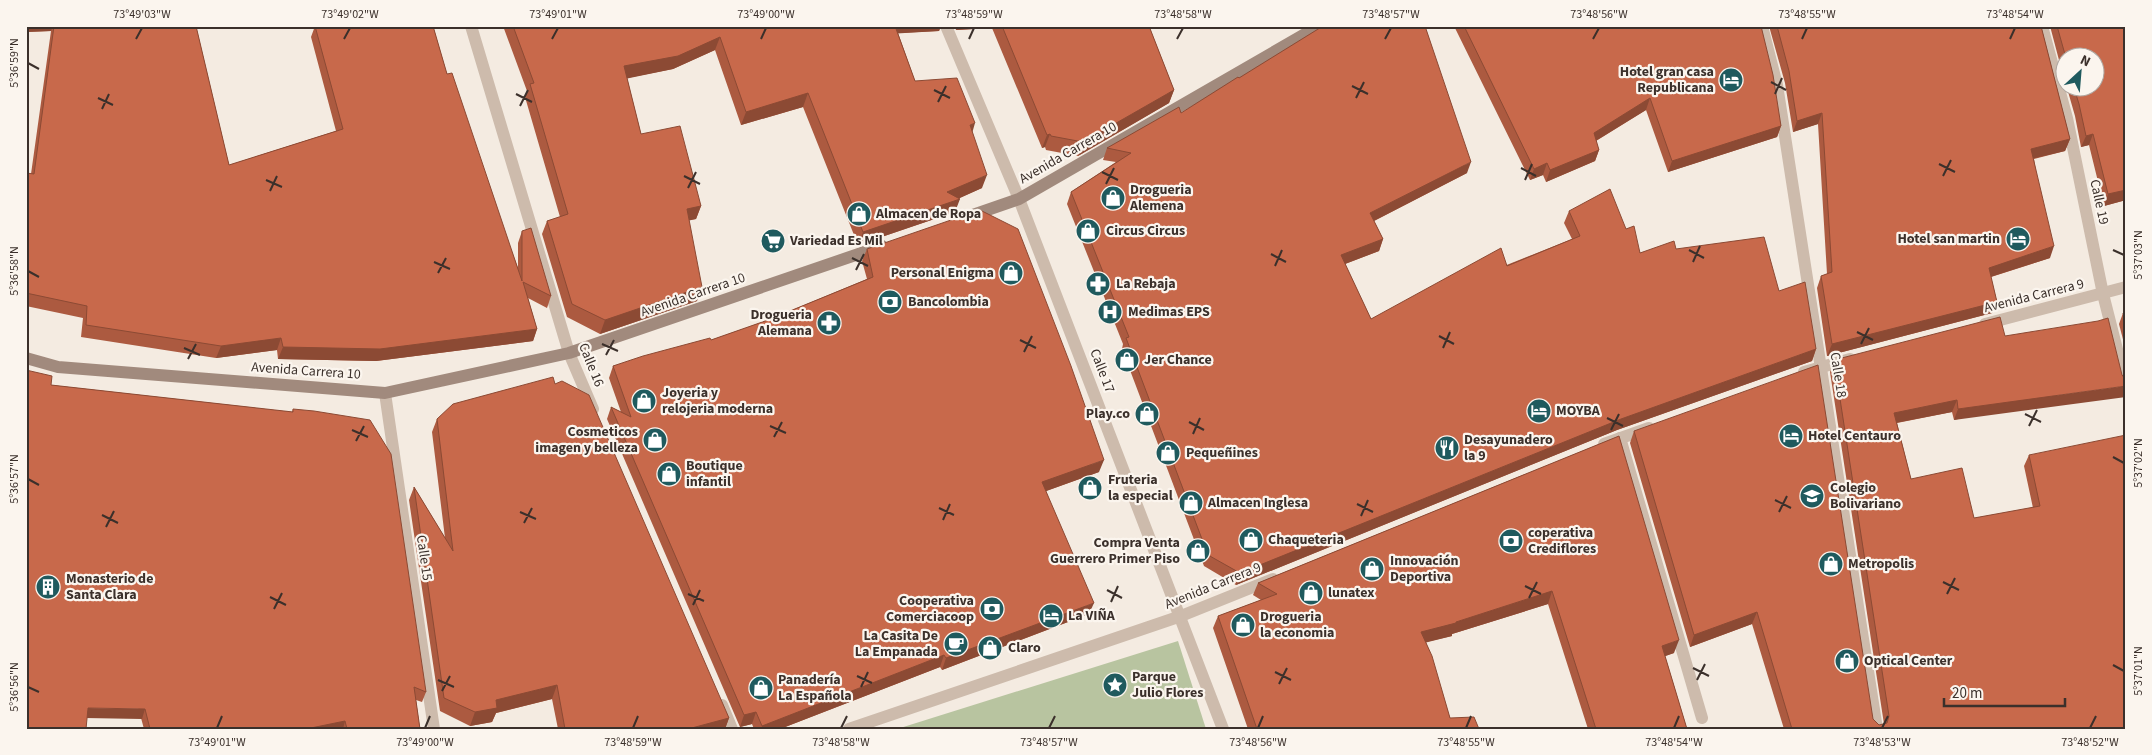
<svg xmlns="http://www.w3.org/2000/svg" width="2152" height="755" font-family="'Source Sans 3',sans-serif">
	<style>
		.green { fill: #b8c4a0 }
		.lines { fill: none; stroke-linecap: round; stroke-linejoin: round }
		.pedestrian { stroke: #cdbbac; stroke-width: 12 }
		.minor { stroke: #cdbbac; stroke-width: 12 }
		.tertiary { stroke: #cdbbac; stroke-width: 12 }
		.secondary { stroke: #a18a7d; stroke-width: 12 }
		.wall { fill: #ac5a40 }
		.shaded-wall { fill: #8c4a34 }
		.building { fill: #c8694b; stroke: #8c4a34 }
		.ticks { fill: none; stroke: #3b302b; stroke-width: 2 }
		.labels { text-anchor: middle; dominant-baseline: central; stroke-width: 4.5; stroke-linejoin: round; paint-order: stroke }
		.poi-label { font-size: 14px; font-weight: bold; fill: #3b302b; stroke: #fbf5ee; text-anchor: start }
		.street-label { font-size: 14px; fill: #3b302b; stroke: #fbf5ee }
		.neatline { fill: none; stroke: #3b302b; stroke-width: 2 }
		.ticks-label { font-size: 12px; text-anchor: middle; fill: #3b302b }
	</style>
	<rect width="100%" height="100%" fill="#f4ebe1"/>
	<path class="green" d="M1178,641L1206,729H897Z"/>
	<g class="lines">
		<g class="pedestrian">
			<path d="M946,26L1019,199L1223,729"/>
			<path d="M1762,26L1777,85L1877,729"/>
		</g>
		<g class="minor">
			<path d="M471,26L569,353L593,409"/>
			<path d="M2042,26L2067,118L2103,294L2126,385"/>
			<path d="M385,393L434,729"/>
			<path d="M1620,438L1702,718"/>
			<path d="M722,705L732,729"/>
		</g>
		<g class="tertiary">
			<path d="M1985,324L2126,287"/>
			<path d="M1804,372L1850,359"/>
			<path d="M1604,444L1649,428"/>
			<path d="M849,729L1181,616L1273,579"/>
		</g>
		<g class="secondary">
			<path d="M967,217L1019,199L1319,26"/>
			<path d="M26,358L58,367L385,393L569,353L882,246"/>
		</g>
	</g>
	<g class="wall">
		<path d="M26,26H196L229,165L336,131L311,37L315,26H433L447,74L518,268V243L522,231L551,296L547,308L528,298L537,329L533,341L376,361L278,359L277,350L216,358L81,337L83,318L26,306V173L31,174L51,31L26,32Z"/>
		<path d="M503,26H941L939,31L898,33L915,81L972,132L982,188L959,198L955,212L858,245L803,107L741,125L715,50L673,69L627,78L641,134L701,206L696,219L689,220L697,301L600,334L567,317L542,234L547,221L560,217L525,97L527,91Z"/>
		<path d="M955,26H1149L1174,90L1169,103L1078,156L1046,150L1045,147L1042,148L992,28L956,30Z"/>
		<path d="M1425,26L1467,173L1374,221L1383,239L1379,251L1345,264L1371,319L1572,239L1564,223L1569,211L1626,229L1640,253L1676,249L1779,291L1816,349L1812,361L1617,430L1236,585L1204,566L1122,349L1123,344L1067,204L1071,192L1116,162L1103,160L1107,148L1181,113L1239,78Z"/>
		<path d="M1454,26H1761L1781,126L1777,137L1668,172L1646,110L1596,141L1599,150L1595,161L1546,182L1543,175L1530,180Z"/>
		<path d="M1769,26H2041L2070,139L2065,151L2034,159L2050,258L1991,277L1997,302L1992,313L1827,356L1817,288L1821,276L1827,274L1818,124L1793,132L1785,83Z"/>
		<path d="M2050,26H2126V200L2104,206L2089,145L2081,147L2075,116L2067,88H2094V58H2064V79Z"/>
		<path d="M867,249L1099,472L1046,491L1089,614L942,670L940,667L780,729H754L752,724L740,727L607,419L611,407L621,412L609,378L613,366L711,340L768,320L867,279L862,261Z"/>
		<path d="M2126,312V351L2119,324L2123,313Z"/>
		<path d="M2005,336L2122,375L2125,379L1954,420L1952,412L1897,423L1911,479L1974,518L2033,508L2024,466L2029,455L2126,729H1784L1752,624L1690,647L1630,443L1634,431L1873,719L1879,725L1884,724L1830,372L1834,360Z"/>
		<path d="M555,384L729,718L725,729H558L552,699L496,713L492,722L470,726L440,711L409,500L414,487L445,538L432,432L437,419Z"/>
		<path d="M51,385L292,412L293,409L426,692L422,702L416,700L420,729H144Z"/>
		<path d="M1619,436L1674,653L1665,656L1687,729H1588L1548,604L1452,634V636L1426,642L1450,718L1479,729H1248L1213,628L1218,616L1261,600L1253,595L1258,583Z"/>
	</g>
	<g class="shaded-wall">
		<path d="M26,26H53L51,31L26,32Z"/>
		<path d="M891,26H941L939,31L888,34Z"/>
		<path d="M958,26H993L992,28L956,30Z"/>
		<path d="M720,37L715,50L673,69L620,80L624,66Z"/>
		<path d="M1174,90L1169,103L1078,156L1083,142Z"/>
		<path d="M808,93L803,107L741,125L746,112Z"/>
		<path d="M1650,98L1646,110L1589,145L1594,133Z"/>
		<path d="M1822,113L1818,124L1793,132L1797,121Z"/>
		<path d="M975,123L971,137L970,125Z"/>
		<path d="M1781,126L1777,137L1668,172L1672,161Z"/>
		<path d="M1050,134L1045,147L1042,148L1047,135Z"/>
		<path d="M2093,134L2089,145L2081,147L2086,136Z"/>
		<path d="M2070,139L2065,151L2027,160L2031,149Z"/>
		<path d="M1599,150L1595,161L1546,182L1550,170Z"/>
		<path d="M1471,162L1467,173L1366,225L1370,213Z"/>
		<path d="M1547,163L1543,175L1530,180L1534,169Z"/>
		<path d="M987,175L982,188L949,203L960,199L955,212L858,245L863,232L947,192Z"/>
		<path d="M2126,190V200L2104,206L2108,194Z"/>
		<path d="M701,206L696,219L682,222L687,209Z"/>
		<path d="M1383,239L1379,251L1337,267L1341,255Z"/>
		<path d="M2054,246L2050,258L1984,279L1989,268Z"/>
		<path d="M702,287L697,301L600,334L605,320Z"/>
		<path d="M1997,302L1992,313L1827,356L1832,344Z"/>
		<path d="M537,329L533,341L376,361L278,359L283,347Z"/>
		<path d="M281,338L277,350L216,358L221,346Z"/>
		<path d="M1816,349L1812,361L1617,430L1236,585L1240,573L1621,419Z"/>
		<path d="M2126,386V397L1954,420L1958,409Z"/>
		<path d="M1957,400L1952,412L1890,424L1894,413Z"/>
		<path d="M1104,460L1099,472L1038,494L1042,482Z"/>
		<path d="M1552,591L1548,604L1452,634V636L1416,645L1421,632L1456,622Z"/>
		<path d="M1094,603L1089,614L942,670L946,658Z"/>
		<path d="M1757,612L1752,624L1690,647L1694,635Z"/>
		<path d="M1679,640L1674,653L1657,659L1662,646Z"/>
		<path d="M944,655L940,667L780,729H761L762,726Z"/>
		<path d="M557,685L552,699L496,713L492,722L470,726L475,712L496,700Z"/>
		<path d="M88,708L145,709L142,719L85,718Z"/>
		<path d="M756,712L752,724L740,727L744,715Z"/>
		<path d="M729,718L725,729H688Z"/>
		<path d="M345,721L343,729H306Z"/>
	</g>
	<g class="building">
		<path d="M54,26H196L229,165L343,129L315,26H433L447,74L452,73L522,281V231L531,228L551,296L523,282L537,329L380,349L283,347L281,338L221,346L86,325L87,306L26,293V173L34,174Z"/>
		<path d="M513,26H895L915,81L957,78L975,123L970,125L987,175L947,192L960,199L863,232L808,93L746,112L720,37L678,56L624,66L641,134L680,126L701,206L687,209L702,287L605,320L572,304L547,221L568,214L530,84L534,83Z"/>
		<path d="M1002,26H1149L1174,90L1083,142L1051,136L1050,134L1047,135Z"/>
		<path d="M1323,26H1425L1471,162L1370,213L1383,239L1341,255L1371,319L1501,248L1507,266L1580,236L1569,211L1610,189L1626,229L1634,226L1640,253L1674,241L1676,249L1764,237L1779,291L1805,282L1816,349L1621,419L1240,573L1208,555L1126,338L1129,337L1071,192L1131,153L1107,148L1179,107L1181,113L1238,77L1239,78Z"/>
		<path d="M1464,26H1761L1773,75L1781,126L1672,161L1650,98L1594,133L1599,150L1550,170L1547,163L1534,169Z"/>
		<path d="M1777,26H2041L2070,139L2031,149L2054,246L1989,268L1997,302L1832,344L1821,276L1832,272L1822,113L1797,121L1789,71Z"/>
		<path d="M2057,26H2126V190L2108,194L2093,134L2086,136L2079,104L2074,88H2094V58H2066Z"/>
		<path d="M980,210L1018,229L1071,366L1104,460L1042,482L1094,603L946,658L944,655L762,726L756,712L744,715L611,407L631,417L613,366L643,356L710,338L711,340L768,320L873,277L867,249Z"/>
		<path d="M2126,312V323L2123,313Z"/>
		<path d="M2000,317L2005,336L2098,321L2108,318L2122,375L2126,380V386L1958,409L1957,400L1894,413L1911,479L1962,468L1974,518L2040,506L2029,455L2126,435V729H1792L1757,612L1694,635L1634,431L1818,365L1873,719L1879,725L1887,723L1889,716L1834,360Z"/>
		<path d="M26,370L52,376L51,385L293,412V409L314,411L370,420L391,454L426,692L414,687L420,729H347L345,721L306,729H150L145,709L88,708L86,729H26Z"/>
		<path d="M553,377L555,384L562,381L589,395L729,718L688,729H565L557,685L496,700L497,708L475,712L444,698L414,487L453,551L437,419L453,404Z"/>
		<path d="M1619,436L1679,640L1662,646L1687,729H1596L1552,591L1456,622V623L1421,632L1432,656L1450,718L1474,717L1479,729H1257L1218,616L1277,594L1258,583Z"/>
	</g>
	<path class="ticks" d="M136,39L142,28M344,39L350,28M552,39L558,28M761,39L766,28M969,39L974,28M1177,39L1183,28M1385,39L1391,28M1593,39L1599,28M1802,39L1807,28M2010,39L2015,28M28,63L39,69M1771,82L1786,90M1352,86L1368,94M934,90L950,98M516,94L532,102M1775,94L1782,78M98,98L113,105M1356,98L1364,82M938,102L946,86M520,106L528,90M102,109L109,94M1939,164L1955,172M1521,168L1536,176M1102,172L1118,180M684,176L700,184M1943,176L1951,160M266,180L282,187M1525,180L1532,164M1106,184L1114,168M688,188L696,172M270,191L277,176M1689,250L1704,258M2113,250L2124,255M1271,254L1286,262M852,258L868,266M434,262L450,269M1693,262L1700,246M1275,266L1282,250M856,270L864,254M28,271L39,277M438,273L446,258M1857,332L1873,340M1439,336L1454,344M1020,340L1036,348M602,344L618,351M1861,344L1869,328M184,348L200,355M1443,348L1450,332M1024,352L1032,336M606,355L614,340M188,359L196,344M2025,414L2041,422M1607,418L1623,426M1189,422L1204,430M770,426L786,433M2029,426L2037,410M352,430L368,437M1611,430L1619,414M1193,434L1200,418M774,437L782,422M356,441L364,426M2113,457L2124,463M28,479L39,485M1775,500L1791,508M1357,504L1373,512M939,508L954,515M520,512L536,519M1779,512L1787,496M102,515L118,523M1361,516L1368,500M943,520L950,504M524,523L532,508M106,527L114,511M1943,582L1959,590M1525,586L1541,594M1107,590L1122,598M688,594L704,601M1947,594L1955,578M270,597L286,605M1529,598L1537,582M1111,602L1118,586M693,605L700,590M274,609L282,593M2113,665L2124,671M1693,668L1709,676M1275,672L1291,680M857,676L872,683M438,680L454,687M1697,680L1705,664M1279,684L1287,668M28,687L39,692M861,687L868,672M442,691L450,676M217,728L222,716M425,728L430,716M633,728L638,716M841,728L847,716M1049,728L1055,716M1258,728L1263,716M1466,728L1471,716M1674,728L1679,716M1882,728L1888,716M2090,728L2096,716"/>
	<defs>
		<symbol id="hotel-disc" viewBox="-11 -11 22 22"><circle r="9.5" fill="#1f5a5e" stroke="#fbf5ee"/><path d="M-6-4.5h1.5V1H6V5H4.5V3h-9V5H-6ZM-4 0a1.8 1.8 0 1 1 3.6 0ZM.5 0V-2.5h3Q6-2.5 6 0Z" fill="#fff"/></symbol>
		<symbol id="shop-disc" viewBox="-11 -11 22 22"><circle r="9.5" fill="#1f5a5e" stroke="#fbf5ee"/><path d="M-5-2.5h2.3a2.7 3.5 0 0 1 5.4 0H5L5.5 6h-11ZM-1.5-2.5h3a1.5 2.3 0 0 0-3 0Z" fill="#fff"/></symbol>
		<symbol id="supermarket-disc" viewBox="-11 -11 22 22"><circle r="9.5" fill="#1f5a5e" stroke="#fbf5ee"/><path d="M-6-5.5h2.5l.6 2H6L4.5 2H-2.5L-4.4-4H-6ZM-1.5 3.2a1.3 1.3 0 1 0 .1 0ZM3 3.2a1.3 1.3 0 1 0 .1 0Z" fill="#fff"/></symbol>
		<symbol id="pharmacy-disc" viewBox="-11 -11 22 22"><circle r="9.5" fill="#1f5a5e" stroke="#fbf5ee"/><path d="M-2-6h4v4h4v4h-4v4h-4v-4h-4v-4h4Z" fill="#fff"/></symbol>
		<symbol id="bank-disc" viewBox="-11 -11 22 22"><circle r="9.5" fill="#1f5a5e" stroke="#fbf5ee"/><path d="M-6-4H6V4H-6ZM0-2.3a2.3 2.3 0 1 0 0 4.6a2.3 2.3 0 1 0 0-4.6Z" fill="#fff"/></symbol>
		<symbol id="hospital-disc" viewBox="-11 -11 22 22"><circle r="9.5" fill="#1f5a5e" stroke="#fbf5ee"/><path d="M-5-5h3v3.5h4V-5h3V5h-3V1.5h-4V5h-3Z" fill="#fff"/></symbol>
		<symbol id="restaurant-disc" viewBox="-11 -11 22 22"><circle r="9.5" fill="#1f5a5e" stroke="#fbf5ee"/><path d="M-5-6h1v4h1v-4h1v4h1v-4h1v5L-1.5 .5V6h-2V.5L-5-1ZM5-6V6H3V1.5H1.5Q1.5-4 5-6Z" fill="#fff"/></symbol>
		<symbol id="school-disc" viewBox="-11 -11 22 22"><circle r="9.5" fill="#1f5a5e" stroke="#fbf5ee"/><path d="M0-5L7-2L0 1L-7-2ZM-4 1L0 2.5L4 1V4Q0 6-4 4Z" fill="#fff"/></symbol>
		<symbol id="building-disc" viewBox="-11 -11 22 22"><circle r="9.5" fill="#1f5a5e" stroke="#fbf5ee"/><path d="M-4-6H4V6H1V3H-1V6H-4ZM-2.5-4.3h1.7v1.8h-1.7ZM.8-4.3h1.7v1.8H.8ZM-2.5-1h1.7V.8h-1.7ZM.8-1h1.7V.8H.8Z" fill="#fff"/></symbol>
		<symbol id="cafe-disc" viewBox="-11 -11 22 22"><circle r="9.5" fill="#1f5a5e" stroke="#fbf5ee"/><path d="M-5.5-4.5H6V0H3Q3 3.5 0 3.5H-2.5Q-5.5 3.5-5.5 0ZM3-3.2v2h1.7v-2ZM-6 4.5H4V6H-6Z" fill="#fff"/></symbol>
		<symbol id="sight-disc" viewBox="-11 -11 22 22"><circle r="9.5" fill="#1f5a5e" stroke="#fbf5ee"/><path d="M0-6L1.8-2.2L6-1.7L2.9 1.2L3.7 5.4L0 3.3L-3.7 5.4L-2.9 1.2L-6-1.7L-1.8-2.2Z" fill="#fff"/></symbol>
	</defs>
	<g fill-rule="evenodd">
		<use href="#hotel-disc" x="1717" y="66" width="28" height="28"/>
		<use href="#shop-disc" x="1099" y="184" width="28" height="28"/>
		<use href="#shop-disc" x="845" y="200" width="28" height="28"/>
		<use href="#shop-disc" x="1074" y="217" width="28" height="28"/>
		<use href="#hotel-disc" x="2004" y="225" width="28" height="28"/>
		<use href="#supermarket-disc" x="759" y="227" width="28" height="28"/>
		<use href="#shop-disc" x="997" y="259" width="28" height="28"/>
		<use href="#pharmacy-disc" x="1084" y="270" width="28" height="28"/>
		<use href="#bank-disc" x="876" y="288" width="28" height="28"/>
		<use href="#hospital-disc" x="1096" y="298" width="28" height="28"/>
		<use href="#pharmacy-disc" x="815" y="309" width="28" height="28"/>
		<use href="#shop-disc" x="1113" y="346" width="28" height="28"/>
		<use href="#shop-disc" x="630" y="387" width="28" height="28"/>
		<use href="#hotel-disc" x="1525" y="397" width="28" height="28"/>
		<use href="#shop-disc" x="1133" y="400" width="28" height="28"/>
		<use href="#hotel-disc" x="1777" y="422" width="28" height="28"/>
		<use href="#shop-disc" x="641" y="426" width="28" height="28"/>
		<use href="#restaurant-disc" x="1433" y="434" width="28" height="28"/>
		<use href="#shop-disc" x="1154" y="439" width="28" height="28"/>
		<use href="#shop-disc" x="655" y="460" width="28" height="28"/>
		<use href="#shop-disc" x="1076" y="474" width="28" height="28"/>
		<use href="#school-disc" x="1798" y="482" width="28" height="28"/>
		<use href="#shop-disc" x="1177" y="489" width="28" height="28"/>
		<use href="#shop-disc" x="1237" y="526" width="28" height="28"/>
		<use href="#bank-disc" x="1497" y="527" width="28" height="28"/>
		<use href="#shop-disc" x="1184" y="537" width="28" height="28"/>
		<use href="#shop-disc" x="1817" y="550" width="28" height="28"/>
		<use href="#shop-disc" x="1358" y="555" width="28" height="28"/>
		<use href="#building-disc" x="34" y="573" width="28" height="28"/>
		<use href="#shop-disc" x="1297" y="579" width="28" height="28"/>
		<use href="#bank-disc" x="978" y="595" width="28" height="28"/>
		<use href="#hotel-disc" x="1037" y="602" width="28" height="28"/>
		<use href="#shop-disc" x="1229" y="611" width="28" height="28"/>
		<use href="#cafe-disc" x="942" y="630" width="28" height="28"/>
		<use href="#shop-disc" x="976" y="634" width="28" height="28"/>
		<use href="#shop-disc" x="1833" y="647" width="28" height="28"/>
		<use href="#sight-disc" x="1101" y="671" width="28" height="28"/>
		<use href="#shop-disc" x="747" y="674" width="28" height="28"/>
	</g>
	<g class="labels">
		<g class="poi-label">
			<text x="1714" y="72" text-anchor="end">Hotel gran casa<tspan x="1714" dy="16">Republicana</tspan></text>
			<text x="1130" y="190">Drogueria<tspan x="1130" dy="16">Alemena</tspan></text>
			<text x="876" y="214">Almacen de Ropa</text>
			<text x="1106" y="231">Circus Circus</text>
			<text x="2000" y="239" text-anchor="end">Hotel san martin</text>
			<text x="790" y="241">Variedad Es Mil</text>
			<text x="994" y="273" text-anchor="end">Personal Enigma</text>
			<text x="1116" y="284">La Rebaja</text>
			<text x="908" y="302">Bancolombia</text>
			<text x="1128" y="312">Medimas EPS</text>
			<text x="812" y="315" text-anchor="end">Drogueria<tspan x="812" dy="16">Alemana</tspan></text>
			<text x="1144" y="360">Jer Chance</text>
			<text x="662" y="393">Joyeria y<tspan x="662" dy="16">relojeria moderna</tspan></text>
			<text x="1556" y="411">MOYBA</text>
			<text x="1130" y="414" text-anchor="end">Play.co</text>
			<text x="638" y="432" text-anchor="end">Cosmeticos<tspan x="638" dy="16">imagen y belleza</tspan></text>
			<text x="1808" y="436">Hotel Centauro</text>
			<text x="1464" y="440">Desayunadero<tspan x="1464" dy="16">la 9</tspan></text>
			<text x="1186" y="453">Pequeñines</text>
			<text x="686" y="466">Boutique<tspan x="686" dy="16">infantil</tspan></text>
			<text x="1108" y="480">Fruteria<tspan x="1108" dy="16">la especial</tspan></text>
			<text x="1830" y="488">Colegio<tspan x="1830" dy="16">Bolivariano</tspan></text>
			<text x="1208" y="503">Almacen Inglesa</text>
			<text x="1528" y="533">coperativa<tspan x="1528" dy="16">Crediflores</tspan></text>
			<text x="1268" y="540">Chaqueteria</text>
			<text x="1180" y="543" text-anchor="end">Compra Venta<tspan x="1180" dy="16">Guerrero Primer Piso</tspan></text>
			<text x="1390" y="561">Innovación<tspan x="1390" dy="16">Deportiva</tspan></text>
			<text x="1848" y="564">Metropolis</text>
			<text x="66" y="579">Monasterio de<tspan x="66" dy="16">Santa Clara</tspan></text>
			<text x="1328" y="593">lunatex</text>
			<text x="974" y="601" text-anchor="end">Cooperativa<tspan x="974" dy="16">Comerciacoop</tspan></text>
			<text x="1068" y="616">La VIÑA</text>
			<text x="1260" y="617">Drogueria<tspan x="1260" dy="16">la economia</tspan></text>
			<text x="938" y="636" text-anchor="end">La Casita De<tspan x="938" dy="16">La Empanada</tspan></text>
			<text x="1008" y="648">Claro</text>
			<text x="1864" y="661">Optical Center</text>
			<text x="1132" y="677">Parque<tspan x="1132" dy="16">Julio Flores</tspan></text>
			<text x="778" y="680">Panadería<tspan x="778" dy="16">La Española</tspan></text>
		</g>
		<g class="street-label">
			<text transform="translate(1068 153) rotate(-30)">Avenida Carrera 10</text>
			<text transform="translate(2099 202) rotate(78)">Calle 19</text>
			<text transform="translate(693 295) rotate(-19)">Avenida Carrera 10</text>
			<text transform="translate(2034 296) rotate(-14)">Avenida Carrera 9</text>
			<text transform="translate(591 365) rotate(68)">Calle 16</text>
			<text transform="translate(306 371) rotate(4)">Avenida Carrera 10</text>
			<text transform="translate(1102 371) rotate(69)">Calle 17</text>
			<text transform="translate(1838 375) rotate(81)">Calle 18</text>
			<text transform="translate(424 558) rotate(82)">Calle 15</text>
			<text transform="translate(1213 586) rotate(-22)">Avenida Carrera 9</text>
		</g>
	</g>
	<rect width="2152" height="755" fill="none" stroke="#fbf5ee" stroke-width="55"/>
	<g transform="translate(2080 72) rotate(26)"><circle r="24" fill="#fbf5ee" stroke="#aea6a0"/>
	<path d="M0-4L9 19L0 12L-9 19Z" fill="#1f5a5e"/>
	<text y="-8" font-size="14" font-weight="bold" text-anchor="middle" fill="#3b302b">N</text>
	</g>
	<path d="M1944 698v8h121v-8" fill="none" stroke="#3b302b" stroke-width="2.5"/>
	<text x="1952" y="698" font-size="15" fill="#3b302b" stroke="#fbf5ee" stroke-width="4" paint-order="stroke">20 m</text>
	<rect x="28" y="28" width="2096" height="700" class="neatline"/>
	<g class="ticks-label">
		<text x="142" y="18">73°49'03"W</text>
		<text x="350" y="18">73°49'02"W</text>
		<text x="558" y="18">73°49'01"W</text>
		<text x="766" y="18">73°49'00"W</text>
		<text x="974" y="18">73°48'59"W</text>
		<text x="1183" y="18">73°48'58"W</text>
		<text x="1391" y="18">73°48'57"W</text>
		<text x="1599" y="18">73°48'56"W</text>
		<text x="1807" y="18">73°48'55"W</text>
		<text x="2015" y="18">73°48'54"W</text>
		<text transform="translate(14 63) rotate(-90)" y="4">5°36'59"N</text>
		<text transform="translate(2138 255) rotate(-90)" y="4">5°37'03"N</text>
		<text transform="translate(14 271) rotate(-90)" y="4">5°36'58"N</text>
		<text transform="translate(2138 463) rotate(-90)" y="4">5°37'02"N</text>
		<text transform="translate(14 479) rotate(-90)" y="4">5°36'57"N</text>
		<text transform="translate(2138 671) rotate(-90)" y="4">5°37'01"N</text>
		<text transform="translate(14 687) rotate(-90)" y="4">5°36'56"N</text>
		<text x="217" y="746">73°49'01"W</text>
		<text x="425" y="746">73°49'00"W</text>
		<text x="633" y="746">73°48'59"W</text>
		<text x="841" y="746">73°48'58"W</text>
		<text x="1049" y="746">73°48'57"W</text>
		<text x="1258" y="746">73°48'56"W</text>
		<text x="1466" y="746">73°48'55"W</text>
		<text x="1674" y="746">73°48'54"W</text>
		<text x="1882" y="746">73°48'53"W</text>
		<text x="2090" y="746">73°48'52"W</text>
	</g>
</svg>
